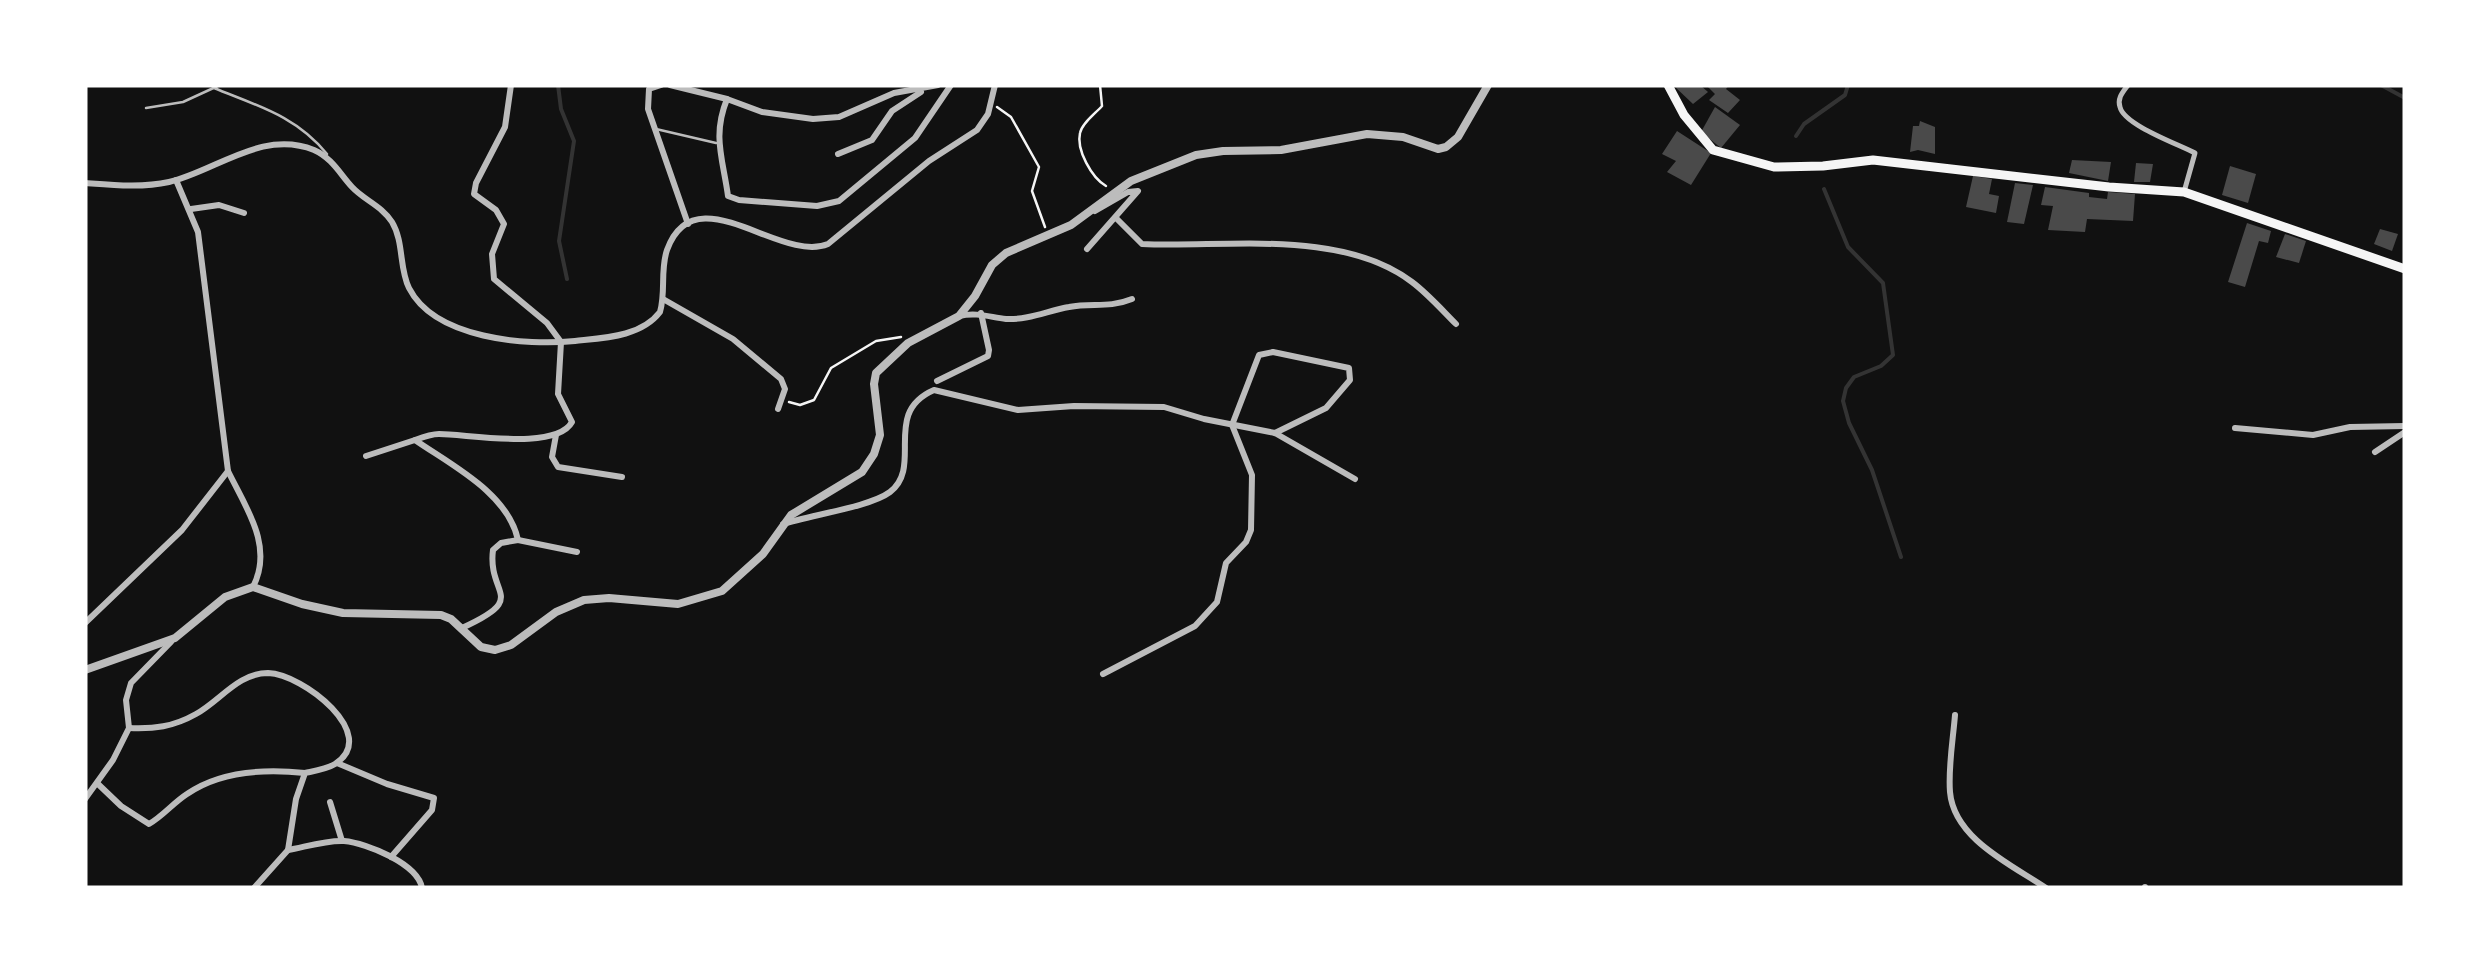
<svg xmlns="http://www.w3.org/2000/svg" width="2490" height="973" font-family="Literata,serif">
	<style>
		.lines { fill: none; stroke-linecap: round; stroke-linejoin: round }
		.stream { stroke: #333; stroke-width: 4 }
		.building { fill: #4a4a4a }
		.path { stroke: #f5f5f5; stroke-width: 2.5 }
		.service { stroke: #bcbcbc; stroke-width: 2.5 }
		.pedestrian { stroke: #bcbcbc; stroke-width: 5 }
		.minor { stroke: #bcbcbc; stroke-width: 6 }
		.tertiary { stroke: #bcbcbc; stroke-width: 8 }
		.secondary { stroke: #f5f5f5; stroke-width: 9 }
	</style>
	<rect width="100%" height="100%" fill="#111"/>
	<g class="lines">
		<g class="stream">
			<path d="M558,85L561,109L574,141L559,241L567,279"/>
			<path d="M2381,85L2405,98"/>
			<path d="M1796,136L1804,124L1845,95L1848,85"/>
			<path d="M1824,189L1848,247L1883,283L1893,355L1881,366L1854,377L1846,388L1843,401L1849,423L1872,470L1901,557"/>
		</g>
	</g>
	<g class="building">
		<path d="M1673,85H1700L1708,92L1693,104Z"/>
		<path d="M1706,85H1729L1726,89L1740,100L1728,113L1709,100L1715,94Z"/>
		<path d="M1715,107L1740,125L1721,148L1701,132Z"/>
		<path d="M1920,121L1935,127V154L1918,150L1910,152L1913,126H1919Z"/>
		<path d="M1677,131L1711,153L1691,185L1667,172L1676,161L1662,154Z"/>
		<path d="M2072,160L2111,162L2108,181L2069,173Z"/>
		<path d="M2136,163L2153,164L2150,182H2134Z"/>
		<path d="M2230,166L2256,174L2248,203L2222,195Z"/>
		<path d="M1973,176L1992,179L1989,194L1999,196L1996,213L1966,207Z"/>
		<path d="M2015,183L2033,185L2024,224L2007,222Z"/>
		<path d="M2045,187L2089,193V197L2107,199L2108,192L2135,194L2133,221L2087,219L2085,232L2048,230L2053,206L2041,205Z"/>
		<path d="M2247,223L2271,231L2268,243L2259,241L2245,287L2228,282Z"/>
		<path d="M2380,229L2398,234L2392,251L2374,244Z"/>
		<path d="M2285,234L2306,241L2299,263L2276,257Z"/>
	</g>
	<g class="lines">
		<g class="path">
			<path d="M1100,85L1102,106C1096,113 1082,123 1080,133C1076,150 1092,178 1106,186"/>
			<path d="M997,107L1011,117L1039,167L1032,191L1045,227"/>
			<path d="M789,402L800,405L814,400L831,368L876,341L901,337"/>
		</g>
		<g class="service">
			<path d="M214,88C258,106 296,116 327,154"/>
			<path d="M146,108L183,102L220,85"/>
			<path d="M656,129L716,143"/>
		</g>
		<path class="pedestrian" d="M2128,85C2123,92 2117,98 2120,107C2124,125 2178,144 2195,153L2184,192"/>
		<g class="minor">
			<path d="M661,85L649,89L648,109L688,224"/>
			<path d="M670,85L727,99L762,112L813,119L839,117L894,93L938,85"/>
			<path d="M727,99C712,136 723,159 728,196L739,200L817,206L839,201L915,138L951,85"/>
			<path d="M838,154L872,140L892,111L921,92"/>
			<path d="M85,183C112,185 142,188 169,182C216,171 262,129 314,150C332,158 340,174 352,187C364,200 382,206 392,222C404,242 399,268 409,288C435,339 526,346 575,341C603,338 641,337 660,312C666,292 660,270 667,250C695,173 780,264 828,244L929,161L977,130L988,114L995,85"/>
			<path d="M191,209L219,205L244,213"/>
			<path d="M1116,218L1142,244C1225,248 1341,228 1412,282C1428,294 1442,310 1456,324"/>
			<path d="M1087,249L1138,191L1128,192L1095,211"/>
			<path d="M663,299L733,339L781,379L785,389L778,409"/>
			<path d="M959,316C977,312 989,317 1006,319C1029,320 1047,311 1069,307C1092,302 1107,309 1132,299"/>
			<path d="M937,381L988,356L989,350L981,313"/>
			<path d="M2235,428L2313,435L2350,427L2405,426"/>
			<path d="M556,435L552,457L558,467L622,477"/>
			<path d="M2375,452L2405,432"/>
			<path d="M366,456L415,440"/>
			<path d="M228,471C246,508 274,546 253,587"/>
			<path d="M783,524C810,515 870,507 890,492C924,466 881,413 934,390L1018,410L1074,406L1164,407L1204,419L1275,433L1355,479"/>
			<path d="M518,540L577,552"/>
			<path d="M85,623L182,530L228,471L198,232L176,180"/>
			<path d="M462,628C530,597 487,596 493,550L501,543L518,540C508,493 451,465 415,440C423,437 431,434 439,434C468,434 556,451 572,422L558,394L561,342L547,323L494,279L492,254L504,224L496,210L474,194L476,183L505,127L511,85"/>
			<path d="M1103,674L1195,626L1217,602L1226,563L1246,542L1251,530L1252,475L1232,425L1259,355L1273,352L1349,368L1350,380L1326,408L1275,433"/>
			<path d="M1955,715C1953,740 1948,768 1950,792C1954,839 2012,865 2046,888"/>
			<path d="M129,728C154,729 173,727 196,714C220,701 238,673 268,673C303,674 381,735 335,764C327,769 314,771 305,773L296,799L288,850L254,888"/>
			<path d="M337,763L387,784L434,798L432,810L391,857"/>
			<path d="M98,784L121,806L149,824C163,816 173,803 187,794C220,771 267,769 305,773"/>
			<path d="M85,799L113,760L129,728L126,700L131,683L171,642"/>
			<path d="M330,802L342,841"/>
			<path d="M288,850C305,847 326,840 344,841C367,843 418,864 422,888"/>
			<path d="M2145,888V887"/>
		</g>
		<path class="tertiary" d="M85,670L175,638L225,597L253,587L302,604L343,613L441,615L451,619L481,647L495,650L511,645L556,612L584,600L609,598L678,604L722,591L763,554L791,515L862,472L874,454L880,435L874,384L876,373L908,343L959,316L975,296L992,265L1006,253L1071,225L1131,181L1196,155L1223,151L1281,150L1367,134L1403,137L1438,149L1446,147L1458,137L1488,85"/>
		<path class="secondary" d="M1668,85L1684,115L1713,150L1774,167L1823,166L1873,160L2109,187L2184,192L2405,269"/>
	</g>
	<rect width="2490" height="973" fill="none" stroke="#ffffff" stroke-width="175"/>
</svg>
